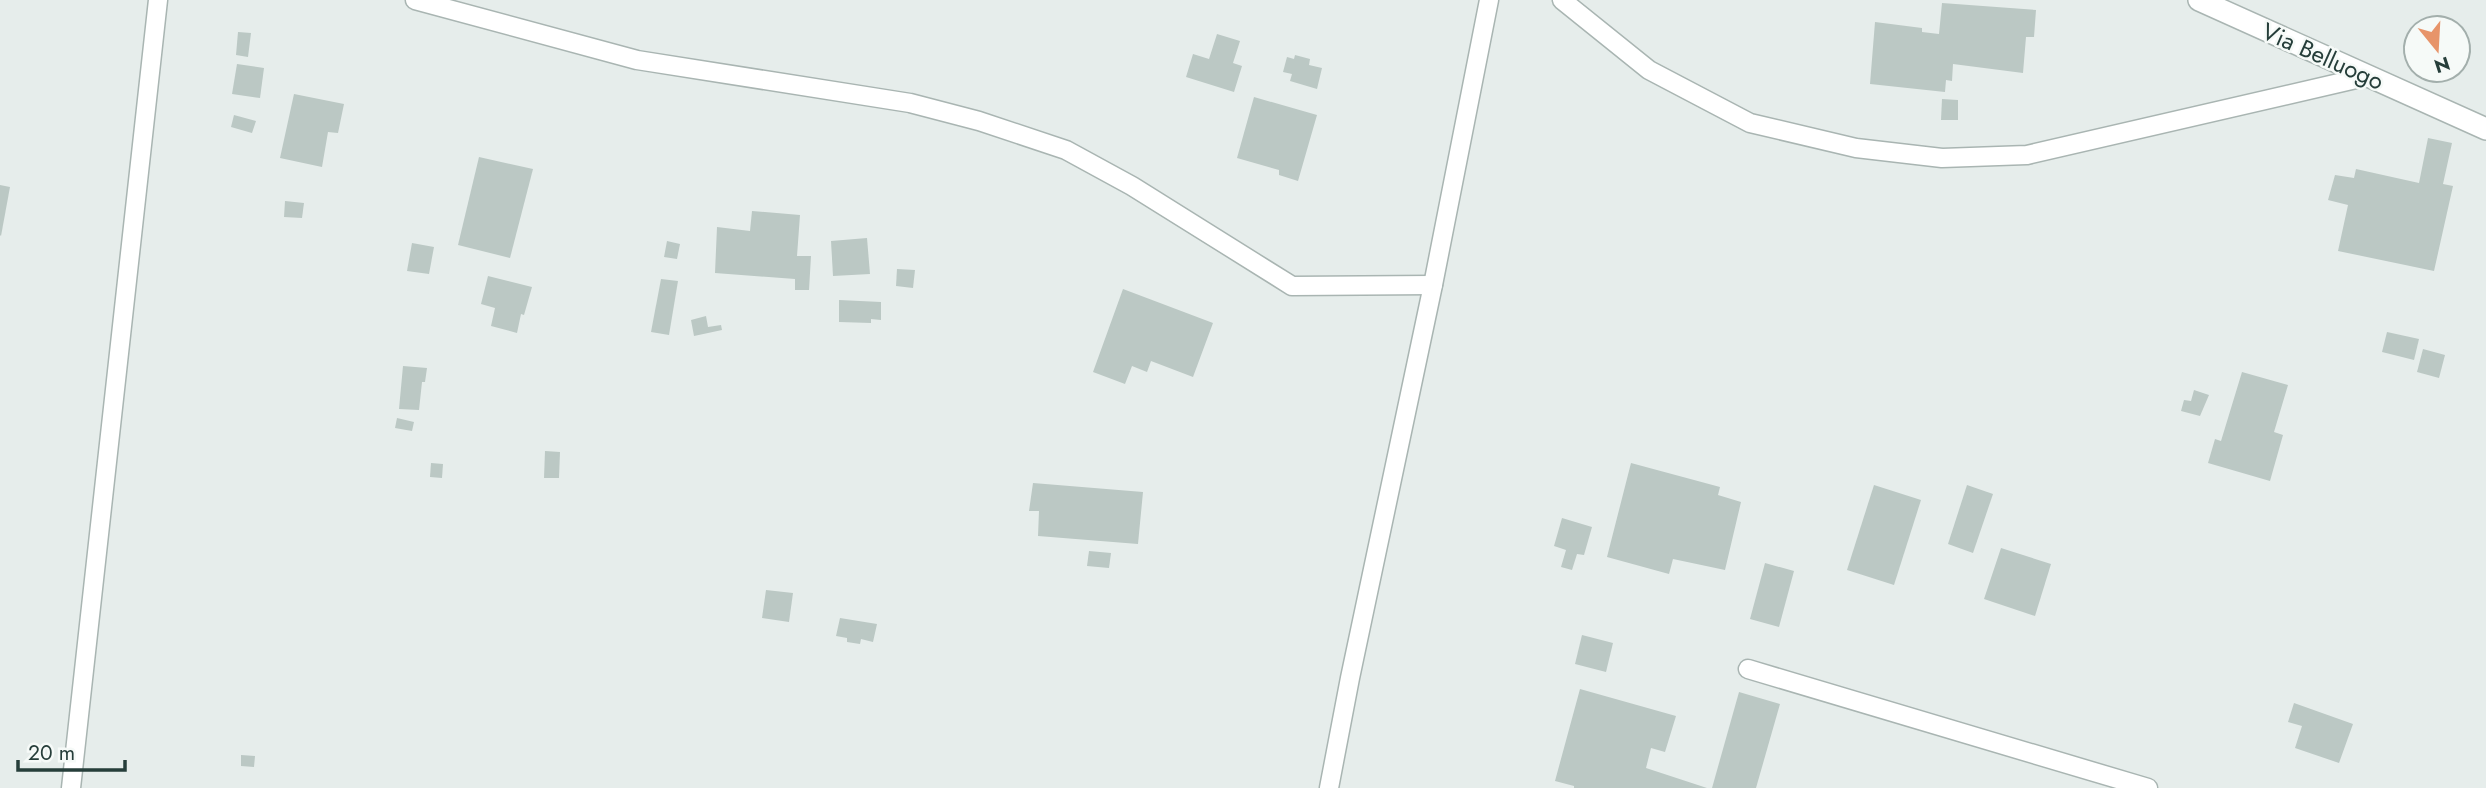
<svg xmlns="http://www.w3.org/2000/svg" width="2486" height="788" font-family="Jost,sans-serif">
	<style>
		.building { fill: #bbc8c4 }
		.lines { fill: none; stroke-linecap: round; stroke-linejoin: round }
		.service-casing { stroke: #a9b5b2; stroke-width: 21 }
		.minor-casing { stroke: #a9b5b2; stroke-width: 24 }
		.service { stroke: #fff; stroke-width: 18 }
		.minor { stroke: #fff; stroke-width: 21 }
		.labels { text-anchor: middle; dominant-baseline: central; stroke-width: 5; stroke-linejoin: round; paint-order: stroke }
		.street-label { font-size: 24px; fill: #263e3a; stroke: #f6faf8 }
	</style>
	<rect width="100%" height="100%" fill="#e6edeb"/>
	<g class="building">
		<path d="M1942,3L2036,10L2034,37H2026L2023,73L1953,64L1952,81L1946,80L1945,92L1870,84L1875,22L1922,28V32L1939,34Z"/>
		<path d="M238,32L251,33L248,57L236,55Z"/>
		<path d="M1217,34L1240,41L1233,63L1242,66L1234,92L1186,77L1193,54L1209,59Z"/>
		<path d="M1295,55L1310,59L1309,65L1322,68L1317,89L1290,81L1292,74L1283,72L1287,57L1294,59Z"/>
		<path d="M237,64L264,68L260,98L232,94Z"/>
		<path d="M294,94L344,104L338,133L328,132L322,167L280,158Z"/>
		<path d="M1254,97L1317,115L1298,181L1279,175V170L1237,158Z"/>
		<path d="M1942,99L1958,100V120H1941Z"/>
		<path d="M234,115L256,121L252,133L231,127Z"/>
		<path d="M2428,138L2452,143L2443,184L2453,186L2434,271L2338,251L2348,205L2328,200L2335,175L2354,178L2356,169L2419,183Z"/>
		<path d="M479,157L533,169L510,258L458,245Z"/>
		<path d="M0,185L10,187L1,236L0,235Z"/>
		<path d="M285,201L304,203L302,218L284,217Z"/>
		<path d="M752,211L800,215L797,256H811L809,290H795V279L715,273L717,227L750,231Z"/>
		<path d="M867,238L870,274L833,276L831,241Z"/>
		<path d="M667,241L680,244L677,259L664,257Z"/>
		<path d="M412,243L434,247L429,274L407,271Z"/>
		<path d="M897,269L915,270L913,288L896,286Z"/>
		<path d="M488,276L532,287L524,315L521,314L517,333L491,326L495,308L481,304Z"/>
		<path d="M661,279L678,281L669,335L651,332Z"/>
		<path d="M1123,289L1213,323L1193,377L1151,361L1147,372L1132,366L1125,384L1093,372Z"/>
		<path d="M839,300L881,302V320L871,319V323L839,322Z"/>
		<path d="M706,316L708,327L721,325L722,330L694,336L691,320Z"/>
		<path d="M2387,332L2419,339L2414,360L2382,352Z"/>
		<path d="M2423,349L2445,355L2439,378L2417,372Z"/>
		<path d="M403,366L427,368L425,382H422L419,410L399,409Z"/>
		<path d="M2242,372L2288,385L2274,432L2283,435L2270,481L2208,463L2215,439L2221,441Z"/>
		<path d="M2194,390L2209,395L2200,416L2181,411L2184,400L2191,401Z"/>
		<path d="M397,418L414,422L412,431L395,428Z"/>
		<path d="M545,451L560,452L559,478H544Z"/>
		<path d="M431,463L443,464L442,478L430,477Z"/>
		<path d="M1631,463L1720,487L1718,495L1741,502L1725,570L1673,559L1669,574L1607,557Z"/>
		<path d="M1033,483L1143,492L1138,544L1038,536L1039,511H1029Z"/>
		<path d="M1874,485L1921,500L1894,585L1847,570Z"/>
		<path d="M1967,485L1993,494L1973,553L1948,544Z"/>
		<path d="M1562,518L1592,527L1584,555L1577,554L1572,570L1561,567L1566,550L1554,546Z"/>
		<path d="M2001,548L2051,564L2035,616L1984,599Z"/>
		<path d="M1089,551L1111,553L1109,568L1087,566Z"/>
		<path d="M1765,563L1794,571L1779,627L1750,619Z"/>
		<path d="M766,590L793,593L789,622L762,618Z"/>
		<path d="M840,618L877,624L873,642L861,639L860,644L847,642V638L836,636Z"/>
		<path d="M1582,635L1613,643L1606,672L1575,664Z"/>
		<path d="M1580,689L1676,716L1665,752L1651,748L1646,768L1707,788H1574V786L1555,781Z"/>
		<path d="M1739,692L1780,704L1756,788H1712Z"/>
		<path d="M2294,703L2353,724L2339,763L2295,748L2302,726L2288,722Z"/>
		<path d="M241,755L255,756L254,767L241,766Z"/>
	</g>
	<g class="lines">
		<defs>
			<g id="service">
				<path d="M415,0L637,60L910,103L979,121L1066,150L1132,186L1292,286L1433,285"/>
				<path d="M1562,0L1649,70L1750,123L1856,148L1942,158L2027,155L2369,76"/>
				<path d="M1748,669L2148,788"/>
				<path d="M71,788L158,0"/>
				<path d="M1329,788L1350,678L1433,285L1489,0"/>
			</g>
			<path id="minor" d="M2199,0L2486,129"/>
		</defs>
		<use href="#service" class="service-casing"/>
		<use href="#minor" class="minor-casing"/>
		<use href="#service" class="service"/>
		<use href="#minor" class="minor"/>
	</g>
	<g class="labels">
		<g class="street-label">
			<text transform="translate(2323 56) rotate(24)">Via Belluogo</text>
		</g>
	</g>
	<g transform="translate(2437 49) rotate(162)"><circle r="33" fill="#f6faf8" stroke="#a3afac" stroke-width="2"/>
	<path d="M0-5L12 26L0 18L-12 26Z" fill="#e7946a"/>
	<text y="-10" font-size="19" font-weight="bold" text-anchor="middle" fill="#263e3a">N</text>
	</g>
	<path d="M18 760v10h107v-10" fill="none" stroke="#263e3a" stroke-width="3.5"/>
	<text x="28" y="760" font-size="21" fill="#263e3a" stroke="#f6faf8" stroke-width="5" paint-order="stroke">20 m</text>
</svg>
